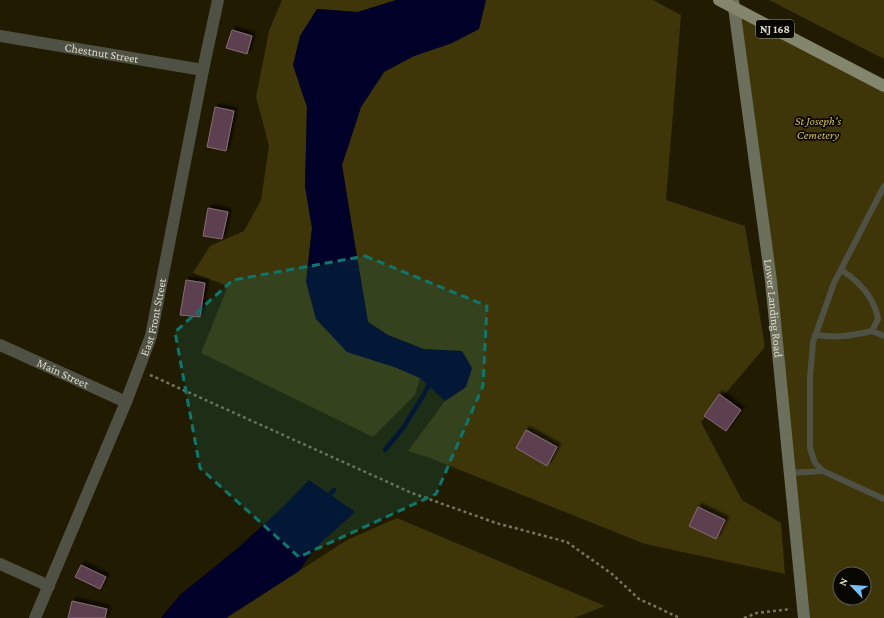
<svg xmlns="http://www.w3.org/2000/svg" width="884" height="618" font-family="'Crimson Pro',serif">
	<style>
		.green { fill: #3e3509; fill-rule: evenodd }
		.water { fill: #000028 }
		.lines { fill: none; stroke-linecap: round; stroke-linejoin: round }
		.stream { stroke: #000028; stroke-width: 4.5 }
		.building { fill: #5d414f; stroke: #896b79; filter: url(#shadow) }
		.path { stroke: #78745e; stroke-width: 2.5; stroke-dasharray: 3 3; stroke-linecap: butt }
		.lane { stroke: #4f5144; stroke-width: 6 }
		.street { stroke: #4f5144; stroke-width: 12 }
		.secondary { stroke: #6c6f5b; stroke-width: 12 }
		.primary { stroke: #83866d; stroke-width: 12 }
		.marked { fill: #0f766e; fill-opacity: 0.2; stroke: #0f766e; stroke-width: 3; stroke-dasharray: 8 5; stroke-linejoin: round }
		.labels { text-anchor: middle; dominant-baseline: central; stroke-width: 3.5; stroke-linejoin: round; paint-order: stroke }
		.shield { fill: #080601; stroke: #9e9b8e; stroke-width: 1 }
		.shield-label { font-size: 11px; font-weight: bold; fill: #dedbcb }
		.street-label { font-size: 12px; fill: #dedbcb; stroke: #080601 }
		.park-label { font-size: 12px; font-style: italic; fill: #d5bf58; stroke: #080601 }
	</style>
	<defs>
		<filter id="shadow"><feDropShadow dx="3.5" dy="-3.5" stdDeviation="1" flood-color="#0009"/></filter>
	</defs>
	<rect width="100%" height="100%" fill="#211b01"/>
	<g class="green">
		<path d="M282,0H396L358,12L317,9L293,65L307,107L305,186L312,228L306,282L397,368L420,378L415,395L373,437L201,353L228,286L193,273L210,246L244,231L261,200L269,146L256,97L269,31Z"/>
		<path d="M486,0H653L681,15L666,200L745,226L765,347L701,422L742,500L781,523L785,574L645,544L430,458L408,451L445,401L466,387L462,351L424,350L388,335L368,322L352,227L342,165L361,107L384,72L414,56L452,43L479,29Z"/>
		<path d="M769,0H884V59Z"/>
		<path d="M735,8L884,86V618H804ZM840,574H864V598H840Z"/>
		<path d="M397,518L605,606L574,618H226L347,540Z"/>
	</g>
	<g class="water">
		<path d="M396,0H486L479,29L452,43L414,56L384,72L361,107L342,165L352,227L368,322L388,335L424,349L462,351L472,368L466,387L445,401L420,378L397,368L347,352L316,319L306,282L312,228L305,186L307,107L293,65L300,36L317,9L358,12Z"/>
		<path d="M309,480L355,512L316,547L299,571L226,618H161L180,595L239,547L284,506Z"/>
	</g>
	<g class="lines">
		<g class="stream">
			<path d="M385,450L403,428L423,396L431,381"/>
			<path d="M327,498L334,490"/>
		</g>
	</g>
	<g class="building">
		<path d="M232,30L252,36L247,54L226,48Z"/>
		<path d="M215,107L234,111L226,151L207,147Z"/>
		<path d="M208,208L228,212L222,239L203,236Z"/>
		<path d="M186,280L205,283L200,317L180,315Z"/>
		<path d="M719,394L741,410L726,431L704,416Z"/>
		<path d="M526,430L557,447L547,466L516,448Z"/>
		<path d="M698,507L725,520L716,539L689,526Z"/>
		<path d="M81,565L106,577L100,589L75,577Z"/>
		<path d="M72,601L107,609L105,618H68Z"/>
	</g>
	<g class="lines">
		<g class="path">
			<path d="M150,375L412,493L496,523L567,542L612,574L639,599L680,618"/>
			<path d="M744,618L757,613L791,609"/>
		</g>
		<g class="lane">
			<path d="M884,186L834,283L813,342L810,378V448L815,463L823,471L884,499"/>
			<path d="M872,331L884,336"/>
			<path d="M815,335C838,338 850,336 872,331L878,319C877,314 876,309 873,304C868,291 853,277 841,270"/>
			<path d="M790,473L823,471"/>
		</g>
		<g class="street">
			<path id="s1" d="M0,36L203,70"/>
			<path id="s2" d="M0,345L126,402"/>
			<path d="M0,564L49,586"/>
			<path id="s3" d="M35,618L126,402L151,336L203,70L218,0"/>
		</g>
		<path class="secondary" id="s4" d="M733,0L771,281L804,618"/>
		<path class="primary" d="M719,0L884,86"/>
	</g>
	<path class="marked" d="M365,256L487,306L483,386L436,494L299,557L200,468L175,332L233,280Z"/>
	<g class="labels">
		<rect class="shield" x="756" y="20" width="38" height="18" rx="3"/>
		<g class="shield-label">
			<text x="775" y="29">NJ 168</text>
		</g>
		<g class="street-label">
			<text stroke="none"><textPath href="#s1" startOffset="103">Chestnut Street</textPath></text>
			<text stroke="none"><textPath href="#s4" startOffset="311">Lower Landing Road</textPath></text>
			<text stroke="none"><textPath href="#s3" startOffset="324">East Front Street</textPath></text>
			<text stroke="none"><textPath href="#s2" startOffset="69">Main Street</textPath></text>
		</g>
		<g class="park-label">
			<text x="818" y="121">St Joseph's<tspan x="818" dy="14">Cemetery</tspan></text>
		</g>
	</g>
	<g transform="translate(852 586) rotate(295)"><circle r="19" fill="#080601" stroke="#5e5b52"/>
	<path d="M0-3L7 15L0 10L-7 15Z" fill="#77bff7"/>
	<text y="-6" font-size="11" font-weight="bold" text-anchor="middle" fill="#dedbcb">N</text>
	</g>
</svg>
